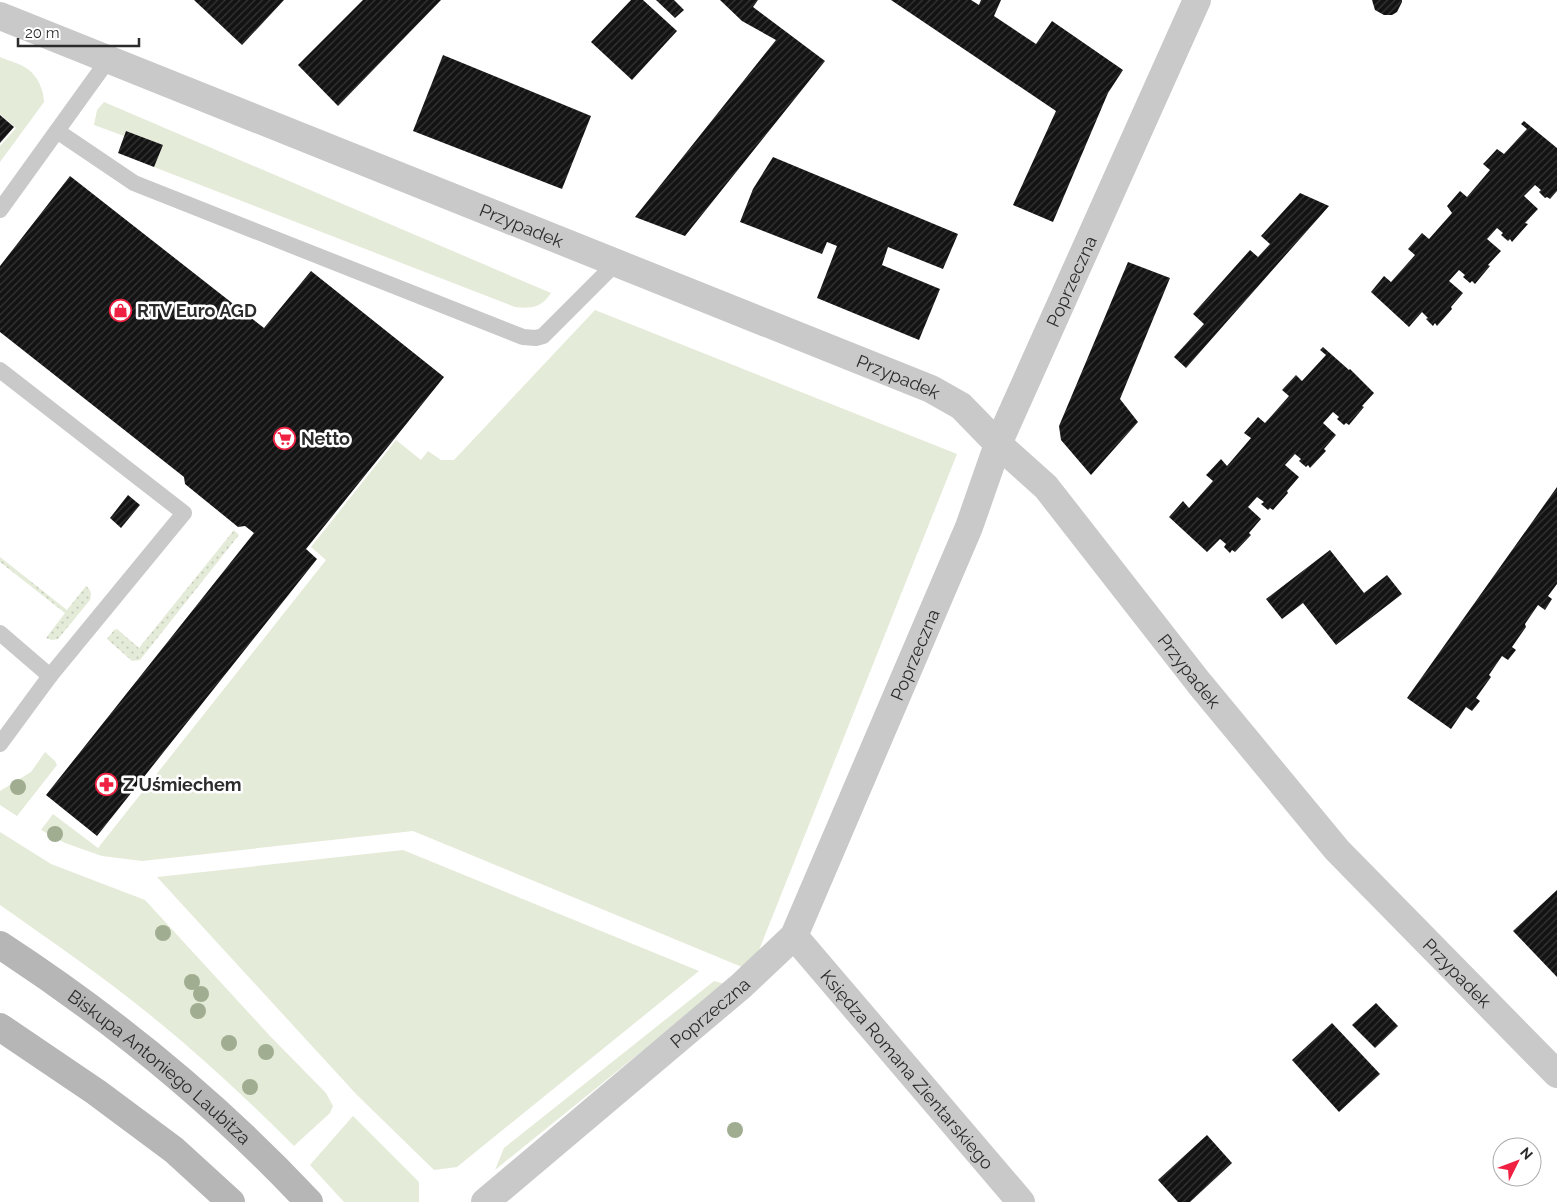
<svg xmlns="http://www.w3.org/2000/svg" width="1557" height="1202" font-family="Raleway,sans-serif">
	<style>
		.grass { fill: #e4ebd8 }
		.park { fill: url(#park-dots) }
		.building { fill: url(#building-hatch) }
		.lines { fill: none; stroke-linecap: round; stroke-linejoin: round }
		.lane { stroke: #c9c9c9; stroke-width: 16 }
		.street { stroke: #c9c9c9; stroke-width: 28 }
		.secondary { stroke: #b6b6b6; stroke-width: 28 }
		.tree { fill: #a0ad91 }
		.labels { text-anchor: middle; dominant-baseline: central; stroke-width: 5; stroke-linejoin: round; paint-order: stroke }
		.street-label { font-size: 18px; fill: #2c2c2c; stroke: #fff }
		.poi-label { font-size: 18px; font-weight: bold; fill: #2c2c2c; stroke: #fff; text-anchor: start }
	</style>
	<defs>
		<pattern id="park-dots" width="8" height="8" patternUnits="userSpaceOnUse" patternTransform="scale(1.25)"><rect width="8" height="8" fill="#e4ebd8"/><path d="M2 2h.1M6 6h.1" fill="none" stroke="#c4caba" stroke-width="1.8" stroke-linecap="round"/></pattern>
		<pattern id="building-hatch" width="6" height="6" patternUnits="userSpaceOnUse" patternTransform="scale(1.25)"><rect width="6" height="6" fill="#131313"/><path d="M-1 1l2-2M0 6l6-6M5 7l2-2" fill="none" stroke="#363636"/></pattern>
	</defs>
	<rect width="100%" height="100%" fill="#fff"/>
	<g class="grass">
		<path d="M0,57C9,61 22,64 29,70C38,77 44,91 44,102L0,162V146L16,128L0,114Z"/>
		<path d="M104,102L551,293C542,307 532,309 515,307L154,167L163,145L126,131L124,136L94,125L97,110Z"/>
		<path d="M595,310L957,454L757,955L742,967L413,831L142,861L102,856L65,843L41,830L53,814L98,848L326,560L311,547L396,440L421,460L428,451L441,460H454Z"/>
		<path d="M45,752L55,761L57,765L17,816L0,805V791L31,772Z"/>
		<path d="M0,832L51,864L145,900L270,1036L326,1093L333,1106L330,1113L294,1146C242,1094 188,1044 130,999C88,966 44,936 0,905Z"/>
		<path d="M403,850L699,971L457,1167L434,1170L356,1094L157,877Z"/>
		<path d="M714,981L725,984L495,1170L504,1148Z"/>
		<path d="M353,1116L419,1182V1202H344L310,1165Z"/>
	</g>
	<g class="park">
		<path d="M234,530L239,535L140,660L132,661L107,639L114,630L117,629L139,648Z"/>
		<path d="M0,557L67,610L86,586C91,590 92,594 90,600L58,639L52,640L46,638L65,613L0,562Z"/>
	</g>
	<g class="building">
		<path d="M194,0H284L242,45Z"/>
		<path d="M363,0H441L338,106L298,65Z"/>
		<path d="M631,0H643L677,31L632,80L591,42Z"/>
		<path d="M656,0H674L684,10L675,18Z"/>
		<path d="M720,0H758L753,7L825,61L685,236L635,217L776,40L742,21Z"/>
		<path d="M891,0H971L979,5L981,0H1001L994,16L1036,44L1052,21L1123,70L1108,93L1053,222L1013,205L1056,111Z"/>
		<path d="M1372,0H1402V2L1397,12L1392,15H1384L1375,10Z"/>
		<path d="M443,55L591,116L562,189L413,131Z"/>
		<path d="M0,115L14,127L0,143Z"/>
		<path d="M1524,121L1557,148V191L1550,199L1547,197L1545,198L1539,192L1541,190L1535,185L1524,196L1538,209L1525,223L1528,224L1512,242L1510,239L1508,241L1501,235L1503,233L1497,228L1487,239L1501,251L1488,265L1490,266L1475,284L1472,281L1470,283L1463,277L1465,275L1459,270L1449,281L1463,293L1451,307L1452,309L1437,326L1435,323L1433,326L1426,319L1428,318L1422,312L1409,327L1371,292L1384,276L1391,282L1415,255L1408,249L1422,233L1429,239L1452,213L1447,206L1460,191L1467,197L1490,170L1483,164L1485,162L1497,149L1504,154L1527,129L1521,124Z"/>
		<path d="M126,131L163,145L154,167L118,153Z"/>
		<path d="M773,157L958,234L943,269L888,247L882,265L940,289L919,340L817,298L837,246L827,242L822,254L740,222L753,189Z"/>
		<path d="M70,176L264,328L311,271L444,377L306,549L317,559L97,836L46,795L254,533L245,526L238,527L185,484L184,477L0,332V266Z"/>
		<path d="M1300,193L1329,206L1186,368L1174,357L1204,324L1193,314L1250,250L1258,257L1270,244L1261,236Z"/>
		<path d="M1128,262L1170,278L1120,399L1138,422L1091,475L1061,440L1059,426Z"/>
		<path d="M1323,347L1349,370L1350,369L1374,393L1362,406L1364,407L1349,425L1346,423L1344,425L1337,419L1339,417L1333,412L1323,423L1336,435L1324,449L1326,451L1310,468L1308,465L1306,467L1299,461L1301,459L1295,454L1285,465L1299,477L1287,491L1288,493L1273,510L1270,508L1268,510L1261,504L1264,502L1257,497L1248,507L1261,519L1249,533L1251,535L1235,552L1232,550L1230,553L1224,547L1226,544L1220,539L1207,552L1169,517L1183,501L1189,508L1213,481L1206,475L1208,473L1221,459L1227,466L1251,438L1244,433L1258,417L1265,423L1289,396L1282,390L1296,375L1302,381L1326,355L1320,350Z"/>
		<path d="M1557,487V584L1548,596L1552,599L1545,610L1538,605L1525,624L1526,627L1512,647L1516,650L1508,660L1502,656L1489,675L1491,677L1476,698L1480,701L1472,711L1466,707L1451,729L1407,698Z"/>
		<path d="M128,495L140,505L121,528L110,518Z"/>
		<path d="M1330,550L1364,593L1387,575L1402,594L1336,645L1303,603L1282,619L1266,599Z"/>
		<path d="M1557,890V977L1513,931Z"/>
		<path d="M1376,1003L1398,1026L1375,1048L1352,1025Z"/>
		<path d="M1332,1023L1380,1074L1339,1112L1292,1060Z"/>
		<path d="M1207,1135L1232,1163L1190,1202H1178L1158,1180Z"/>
	</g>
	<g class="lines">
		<g class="lane">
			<path d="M57,131L134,183L523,337L536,338L543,336L616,263"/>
			<path d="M0,210L108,60"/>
			<path d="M0,370L184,513L50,676L0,744"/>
			<path d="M0,633L50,676"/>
		</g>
		<g class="street">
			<path id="s1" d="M0,16L931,389L961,406L998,444L1046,487L1199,683L1337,850L1557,1074"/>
			<path id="s2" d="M794,936L1021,1202"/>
			<path id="s3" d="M485,1202L741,986L794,936L969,527L998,444L1197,0"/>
		</g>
		<g class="secondary">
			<path id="s4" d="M0,945C112,1018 217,1104 309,1202"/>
			<path d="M0,1027L96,1092L174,1150L231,1202"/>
		</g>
	</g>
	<g class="tree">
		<circle cx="18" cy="787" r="8"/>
		<circle cx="55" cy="834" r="8"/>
		<circle cx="163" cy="933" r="8"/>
		<circle cx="192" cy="982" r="8"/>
		<circle cx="201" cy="994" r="8"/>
		<circle cx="198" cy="1011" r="8"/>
		<circle cx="229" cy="1043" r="8"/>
		<circle cx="266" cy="1052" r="8"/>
		<circle cx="250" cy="1087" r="8"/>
		<circle cx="735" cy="1130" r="8"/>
	</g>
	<defs>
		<symbol id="shop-ring" viewBox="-11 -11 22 22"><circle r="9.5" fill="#fff" stroke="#f02042" stroke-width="1.5"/><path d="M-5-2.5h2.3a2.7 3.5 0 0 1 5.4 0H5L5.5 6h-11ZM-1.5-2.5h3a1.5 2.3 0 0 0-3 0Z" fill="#f02042"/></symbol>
		<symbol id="supermarket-ring" viewBox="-11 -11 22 22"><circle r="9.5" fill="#fff" stroke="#f02042" stroke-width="1.5"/><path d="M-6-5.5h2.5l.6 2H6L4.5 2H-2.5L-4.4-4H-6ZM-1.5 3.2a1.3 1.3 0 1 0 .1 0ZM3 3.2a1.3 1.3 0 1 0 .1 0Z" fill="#f02042"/></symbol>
		<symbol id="pharmacy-ring" viewBox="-11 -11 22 22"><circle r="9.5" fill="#fff" stroke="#f02042" stroke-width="1.5"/><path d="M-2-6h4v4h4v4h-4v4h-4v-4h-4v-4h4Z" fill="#f02042"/></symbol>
	</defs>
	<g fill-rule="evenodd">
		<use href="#shop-ring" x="108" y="298" width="25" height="25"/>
		<use href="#supermarket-ring" x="272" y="426" width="25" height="25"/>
		<use href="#pharmacy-ring" x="94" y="772" width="25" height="25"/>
	</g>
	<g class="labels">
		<g class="street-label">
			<text stroke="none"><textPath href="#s1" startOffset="562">Przypadek</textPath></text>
			<text stroke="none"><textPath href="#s3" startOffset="1119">Poprzeczna</textPath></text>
			<text stroke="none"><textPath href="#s1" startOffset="968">Przypadek</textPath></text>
			<text stroke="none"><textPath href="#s3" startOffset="714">Poprzeczna</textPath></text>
			<text stroke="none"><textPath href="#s1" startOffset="1388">Przypadek</textPath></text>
			<text stroke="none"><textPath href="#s1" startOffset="1792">Przypadek</textPath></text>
			<text stroke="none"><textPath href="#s3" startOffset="294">Poprzeczna</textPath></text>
			<text stroke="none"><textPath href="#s4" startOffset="201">Biskupa Antoniego Laubitza</textPath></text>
			<text stroke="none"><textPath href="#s2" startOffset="175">Księdza Romana Zientarskiego</textPath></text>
		</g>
		<g class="poi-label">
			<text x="137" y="310">RTV Euro AGD</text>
			<text x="301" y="438">Netto</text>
			<text x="123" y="784">Z Uśmiechem</text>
		</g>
	</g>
	<g transform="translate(1517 1162) rotate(48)"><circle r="24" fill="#ffffff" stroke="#ababab"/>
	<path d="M0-4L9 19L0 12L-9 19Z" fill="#f02042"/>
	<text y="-8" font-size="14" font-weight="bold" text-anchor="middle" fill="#2c2c2c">N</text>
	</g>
	<path d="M18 38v8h121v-8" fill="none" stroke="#2c2c2c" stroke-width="2.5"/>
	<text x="25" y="38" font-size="15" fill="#2c2c2c" stroke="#ffffff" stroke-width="4" paint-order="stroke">20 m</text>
</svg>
